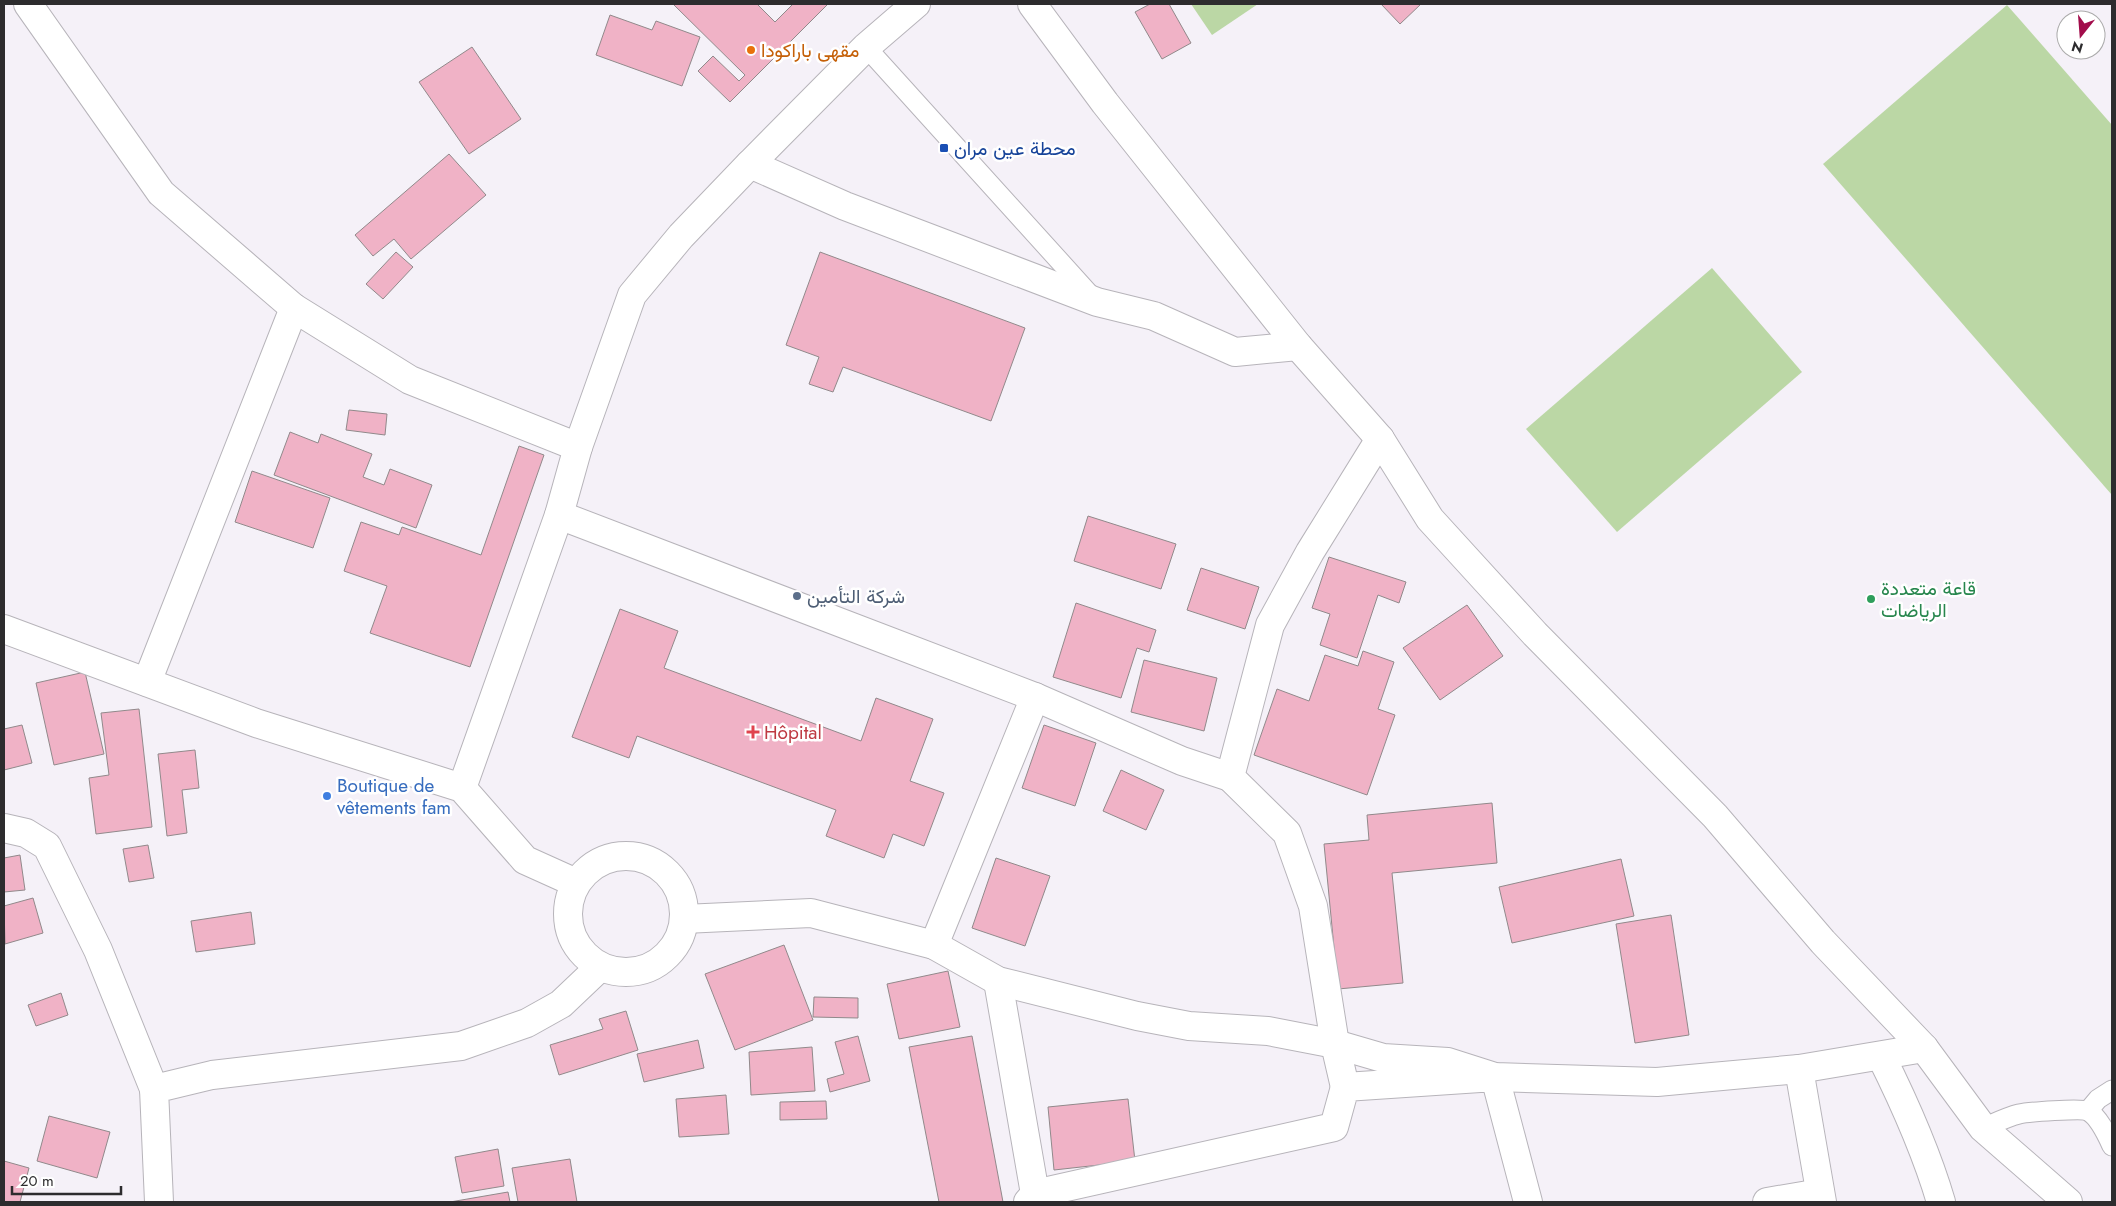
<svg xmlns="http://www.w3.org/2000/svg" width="2116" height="1206" font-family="Jost,Vazirmatn,sans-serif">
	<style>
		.green { fill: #bbd7a5 }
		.building { fill: #f0b2c6; stroke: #91898b }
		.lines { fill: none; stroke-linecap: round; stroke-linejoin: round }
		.lane-casing { stroke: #b7b4ba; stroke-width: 21 }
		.street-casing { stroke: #b7b4ba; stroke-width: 30 }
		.secondary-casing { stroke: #b7b4ba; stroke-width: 30 }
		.lane { stroke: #fff; stroke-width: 19 }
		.street { stroke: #fff; stroke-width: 28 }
		.secondary { stroke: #fff; stroke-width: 28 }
		.food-dot { fill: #e8710a; stroke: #fff; stroke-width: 2 }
		.transit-dot { fill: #1a4fb4; stroke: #fff; stroke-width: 2 }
		.service-dot { fill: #5c6f8a; stroke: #fff; stroke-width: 2 }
		.leisure-dot { fill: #2e9e5b; stroke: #fff; stroke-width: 2 }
		.health-dot { fill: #e0444e; stroke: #fff; stroke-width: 2 }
		.shop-dot { fill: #3f7fe0; stroke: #fff; stroke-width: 2 }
		.labels { text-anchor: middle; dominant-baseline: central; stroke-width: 5; stroke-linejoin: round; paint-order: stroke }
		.food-label { font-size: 19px; fill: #c56008; stroke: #fff; text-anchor: start }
		.transit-label { font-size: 19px; fill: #164399; stroke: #fff; text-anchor: start }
		.leisure-label { font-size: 19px; fill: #27864d; stroke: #fff; text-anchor: start }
		.service-label { font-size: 19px; fill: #4e5e75; stroke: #fff; text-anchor: start }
		.health-label { font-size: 19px; fill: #be3a42; stroke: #fff; text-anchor: start }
		.shop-label { font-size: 19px; fill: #366cbe; stroke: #fff; text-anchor: start }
	</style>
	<rect width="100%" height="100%" fill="#f5f1f8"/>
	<g class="green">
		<path d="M1191,4H1258L1212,35Z"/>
		<path d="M2007,5L2112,125V495L1823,164Z"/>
		<path d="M1712,268L1802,372L1617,532L1526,429Z"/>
	</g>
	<g class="building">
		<path d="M673,4H757L775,22L793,4H828L730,102L698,71L713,56L739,81L745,75Z"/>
		<path d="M1150,4H1169L1191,43L1162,59L1135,12Z"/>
		<path d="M1381,4H1421L1400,24Z"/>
		<path d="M610,15L652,30L656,21L700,37L682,86L596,55Z"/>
		<path d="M472,47L521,119L469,154L419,82Z"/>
		<path d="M449,154L486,195L411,259L394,239L373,256L355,235Z"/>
		<path d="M396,252L413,267L383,299L366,284Z"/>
		<path d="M820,252L1025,328L991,421L843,367L833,392L809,384L819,357L786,345Z"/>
		<path d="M349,410L387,414L385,435L346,430Z"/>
		<path d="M290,432L318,443L321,434L372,454L363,477L384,485L390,469L432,485L416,528L274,475Z"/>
		<path d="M519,446L544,455L470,667L370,633L387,586L344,571L361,522L399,535L402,527L481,555Z"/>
		<path d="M252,471L330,498L313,548L235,522Z"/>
		<path d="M1088,516L1176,544L1161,589L1074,561Z"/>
		<path d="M1329,557L1406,582L1399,603L1378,595L1357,658L1320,645L1330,614L1312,608Z"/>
		<path d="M1201,568L1259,587L1245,629L1187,610Z"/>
		<path d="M1076,603L1156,630L1149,652L1137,648L1121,698L1053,677Z"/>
		<path d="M1467,605L1503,656L1440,700L1403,648Z"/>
		<path d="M620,609L678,631L664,668L861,741L876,698L933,719L910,781L944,793L924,846L893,834L884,858L826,836L836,810L637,736L629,758L572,737Z"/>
		<path d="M1363,651L1394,662L1378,709L1395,715L1367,795L1254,755L1277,689L1309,701L1325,655L1358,666Z"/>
		<path d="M1144,660L1217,678L1204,731L1131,712Z"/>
		<path d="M85,672L104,754L54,765L36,683Z"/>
		<path d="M139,709L152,827L96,834L89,778L109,775L101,713Z"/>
		<path d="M22,725L32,763L4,770V729Z"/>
		<path d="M1044,725L1096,743L1075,806L1022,788Z"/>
		<path d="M195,750L199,788L182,790L187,833L167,836L158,754Z"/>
		<path d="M1121,770L1164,790L1146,830L1103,811Z"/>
		<path d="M1492,803L1497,863L1392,873L1403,983L1338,989L1324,844L1369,840L1367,815Z"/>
		<path d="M148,845L154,878L129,882L123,849Z"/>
		<path d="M20,855L25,890L4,892V858Z"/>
		<path d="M996,858L1050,876L1025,946L972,928Z"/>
		<path d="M1621,859L1634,916L1512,943L1499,887Z"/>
		<path d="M33,898L43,933L5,944L4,906Z"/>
		<path d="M251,912L255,944L196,952L191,921Z"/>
		<path d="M1671,915L1689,1035L1635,1043L1616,924Z"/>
		<path d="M784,945L813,1020L735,1050L705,974Z"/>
		<path d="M948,971L960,1027L899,1039L887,984Z"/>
		<path d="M61,993L68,1015L36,1026L28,1005Z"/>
		<path d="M814,997L858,998V1018L813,1017Z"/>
		<path d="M626,1011L638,1050L559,1075L550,1045L603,1029L599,1019Z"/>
		<path d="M858,1036L870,1081L830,1092L827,1079L844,1074L835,1042Z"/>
		<path d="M972,1036L1003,1202H939L909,1047Z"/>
		<path d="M698,1040L704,1068L644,1082L637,1054Z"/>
		<path d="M812,1047L815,1091L751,1095L749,1052Z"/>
		<path d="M726,1095L729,1134L679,1137L676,1099Z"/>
		<path d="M1128,1099L1135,1161L1054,1170L1048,1107Z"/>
		<path d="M826,1101L827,1119L780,1120V1102Z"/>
		<path d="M49,1116L110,1132L97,1178L37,1161Z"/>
		<path d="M498,1149L504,1186L462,1193L455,1157Z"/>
		<path d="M570,1159L577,1202H518L512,1168Z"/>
		<path d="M4,1161L29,1168L20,1202H4Z"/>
		<path d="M508,1192L510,1202H450Z"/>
	</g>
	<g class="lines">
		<defs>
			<g id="lane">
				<path d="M866,47L1093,298"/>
				<path d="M2088,1111L2098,1099L2112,1090"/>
				<path d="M1983,1128C1995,1123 2007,1117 2019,1114C2028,1112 2081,1108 2088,1111C2099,1117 2107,1135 2112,1146"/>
			</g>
			<g id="street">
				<path d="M28,4L161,193L294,308L410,380L578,447"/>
				<path d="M916,4L866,47L750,164L845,206L1097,302L1154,316L1235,352L1298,346"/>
				<path d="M559,515L1035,697L1182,761L1230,777"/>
				<path d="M4,629L256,723L462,788L525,860L576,883"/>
				<path d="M147,682L294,308"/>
				<path d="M462,788L559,515L578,447L632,295L681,236L750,164"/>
				<path d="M4,828L26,833L47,846L98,950L154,1089"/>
				<circle cx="626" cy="914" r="58"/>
				<path d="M684,919L811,913L934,945L998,981L1137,1016L1189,1026L1268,1031L1335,1044L1383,1058L1448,1062L1495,1077L1657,1082L1799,1069L1924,1048"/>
				<path d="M934,945L1035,697"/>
				<path d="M998,981L1035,1194L1028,1202"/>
				<path d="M1881,1056C1905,1104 1926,1151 1941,1202"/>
				<path d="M1799,1069L1822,1202"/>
				<path d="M1345,1087L1335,1044L1313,906L1287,833L1230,777L1270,625L1310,552L1380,439"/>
				<path d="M1035,1194L1334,1127L1345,1087L1495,1077L1528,1202"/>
				<path d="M159,1202L154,1089L212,1075L461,1046L527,1023L561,1004L600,967"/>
				<path d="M1767,1202L1820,1193"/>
			</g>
			<path id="secondary" d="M1032,4L1105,103L1298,346L1380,439L1430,519L1535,634L1715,816L1823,942L1924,1048L1983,1128L2068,1202"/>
		</defs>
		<use href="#lane" class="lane-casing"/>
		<use href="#street" class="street-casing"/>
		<use href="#secondary" class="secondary-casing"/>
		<use href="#lane" class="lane"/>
		<use href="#street" class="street"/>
		<use href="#secondary" class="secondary"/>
	</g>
	<circle class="food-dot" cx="751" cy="50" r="5"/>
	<rect class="transit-dot" x="939" y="143" width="10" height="10" rx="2.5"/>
	<circle class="service-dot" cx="797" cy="596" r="5"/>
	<circle class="leisure-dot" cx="1871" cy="599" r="5"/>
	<path class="health-dot" d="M750.5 724.5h5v5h5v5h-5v5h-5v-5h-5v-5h5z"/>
	<circle class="shop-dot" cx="327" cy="796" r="5"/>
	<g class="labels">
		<g class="food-label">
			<text x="761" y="50">مقهى باراكودا</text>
		</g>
		<g class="transit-label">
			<text x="954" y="148">محطة عين مران</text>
		</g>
		<g class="leisure-label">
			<text x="1881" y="588">قاعة متعددة<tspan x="1881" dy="22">الرياضات</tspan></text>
		</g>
		<g class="service-label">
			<text x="807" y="596">شركة التأمين</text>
		</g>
		<g class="health-label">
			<text x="764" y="732">Hôpital</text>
		</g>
		<g class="shop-label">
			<text x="337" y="785">Boutique de<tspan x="337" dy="22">vêtements fam</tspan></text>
		</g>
	</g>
	<rect width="2116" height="1206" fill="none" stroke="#2d2c2e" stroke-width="10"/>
	<g transform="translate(2081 35) rotate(197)"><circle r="24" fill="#ffffff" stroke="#ababab"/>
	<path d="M0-4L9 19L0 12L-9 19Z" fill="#a20c4b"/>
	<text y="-8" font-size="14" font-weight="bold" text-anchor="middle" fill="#2d2c2e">N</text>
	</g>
	<path d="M12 1186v8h109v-8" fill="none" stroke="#2d2c2e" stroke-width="2.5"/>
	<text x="20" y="1186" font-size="15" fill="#2d2c2e" stroke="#ffffff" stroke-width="4" paint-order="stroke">20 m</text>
</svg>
